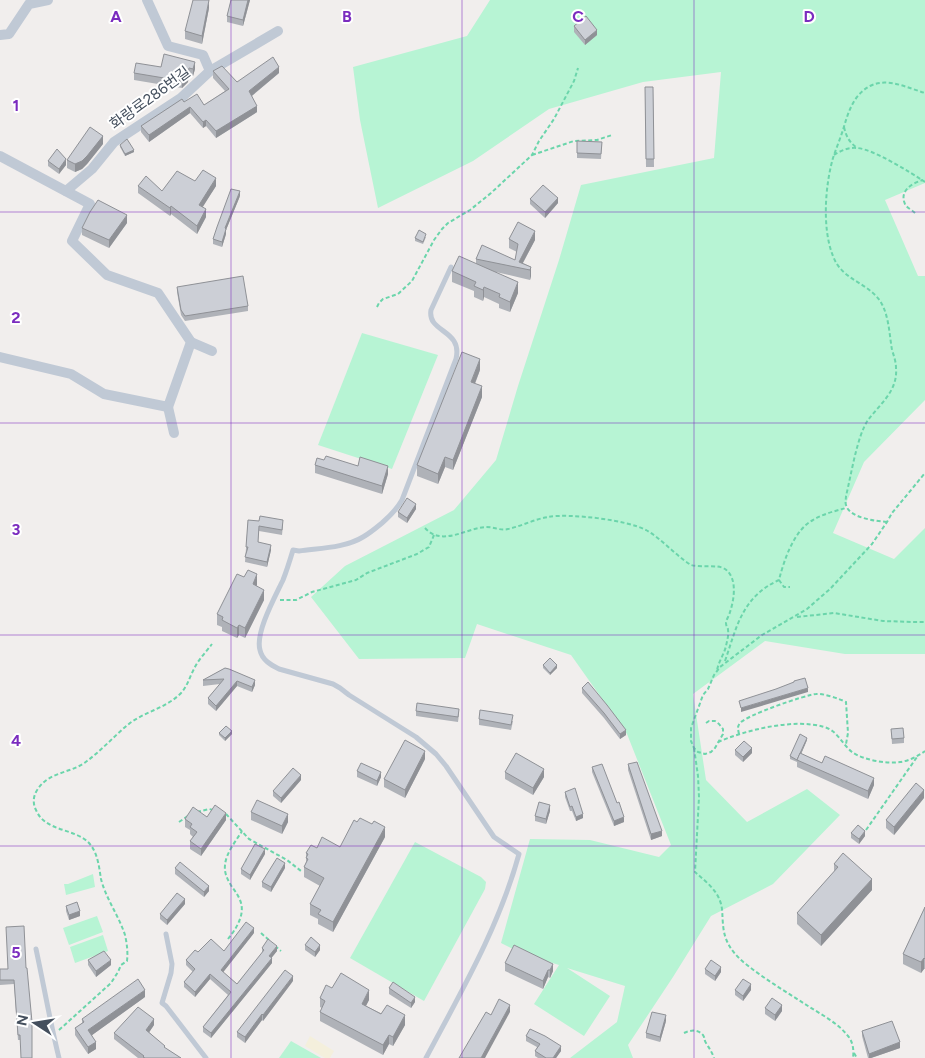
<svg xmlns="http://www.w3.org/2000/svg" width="925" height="1058" font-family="Figtree,'Noto Sans KR',sans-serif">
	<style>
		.green { fill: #b7f4d4 }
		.sand { fill: #f4efdc }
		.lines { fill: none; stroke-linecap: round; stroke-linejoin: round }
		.path { stroke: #6bd5ab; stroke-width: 2; stroke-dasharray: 4 2.5; stroke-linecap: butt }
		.service { stroke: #c0c9d5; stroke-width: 5 }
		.minor { stroke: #c0c9d5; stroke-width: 10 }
		.wall { fill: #afb2b8 }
		.shaded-wall { fill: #8f9196 }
		.building { fill: #cccfd6; stroke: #8f9196 }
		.grid { fill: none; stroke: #7b2cbf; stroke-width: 1; stroke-opacity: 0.55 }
		.labels { text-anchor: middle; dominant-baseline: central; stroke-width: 4; stroke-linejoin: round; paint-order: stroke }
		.street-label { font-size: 15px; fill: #444f5d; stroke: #fff }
		.grid-label { font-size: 16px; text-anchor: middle; font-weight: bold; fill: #7b2cbf; stroke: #fff; stroke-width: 4; stroke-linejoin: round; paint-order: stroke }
	</style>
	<rect width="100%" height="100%" fill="#f1eeed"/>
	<g class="green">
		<path d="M490,0H925V183L885,200L918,276H925V400L864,462L833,533L894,559L925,528V654H845L765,641L693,694L706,780L747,822L807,789L840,815L773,884L711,916L673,977L628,1045L633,1058H570L617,1022L625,986L567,968L610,996L584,1036L534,1004L559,965L521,953L501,943L530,839L590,840L659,857L671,845L627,734L571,655L477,624L465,658L359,659L311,597L345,566L454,510L496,460L518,386L559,260L581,185L714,158L721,72L643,82L549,109L473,161L378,208L360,120L353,67L467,36Z"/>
		<path d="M362,333L438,355L392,469L318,445Z"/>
		<path d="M415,842L481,877L486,882L485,889L424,1001L350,958Z"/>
		<path d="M93,874L95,887L66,895L64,884H68Z"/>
		<path d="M97,916L103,932L69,945L63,928Z"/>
		<path d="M103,935L108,951L75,963L70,947Z"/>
		<path d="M291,1041L321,1058H279Z"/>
	</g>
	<path class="sand" d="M310,1036L334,1051L330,1058H325L305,1046Z"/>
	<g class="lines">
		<g class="path">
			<path d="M844,127C846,136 849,142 857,148"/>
			<path d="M532,155L574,141L597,140L612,135"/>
			<path d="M834,155C840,151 849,147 857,148C873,149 910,172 925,182"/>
			<path d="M915,213C912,210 907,208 905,204C899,191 912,183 923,180"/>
			<path d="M377,307L379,303L383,299L398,294L412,281L434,240L442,229L448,223L470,210L491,193L532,155L539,141L554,119L574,81L578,68"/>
			<path d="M887,522C876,521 849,518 846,505C845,502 846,499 846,496C851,476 857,436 868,420C880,404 898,391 896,368C896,362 894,356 892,350C889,333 889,309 876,296C862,281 841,278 833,256C822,229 825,186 833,158C836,149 840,139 843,130C848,113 853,95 870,86C887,77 908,88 925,93"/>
			<path d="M425,528C442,547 466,528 486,527C494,527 501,531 508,529C522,526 535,519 548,517C570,513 627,520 646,530C662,539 675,555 691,565C701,568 718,564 725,569C738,578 734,600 730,612C729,616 726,620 726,623C726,627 728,627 728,630C729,635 727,641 726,646C724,655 718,662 717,671"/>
			<path d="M779,580L784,587H790"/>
			<path d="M280,600H296L312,592L356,580L367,573L417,554L429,547L434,535"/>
			<path d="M797,617L834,613L883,621L914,622H925"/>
			<path d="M725,661C737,626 742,597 779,580C784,560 794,530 813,520C823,514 835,511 846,508"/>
			<path d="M706,723L709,721H715L719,724L723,729V734L715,748L711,752L705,754L698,752L694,748L691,741V728L703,695L708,689L714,675L720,667L762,635L807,609L830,589L872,544L887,522L892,513L925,473"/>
			<path d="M739,734C738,729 737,727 740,723C747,715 805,695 816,694C823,693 840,699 846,702L848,733L846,744"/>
			<path d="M718,742C746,730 794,718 824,727C837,730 842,744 852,752C863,760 887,764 900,762C909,761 918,756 925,751"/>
			<path d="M694,748L698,776L699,797L695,872C704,880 716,889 720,901C723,908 722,916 723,924C724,942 733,954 747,965C766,980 788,993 808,1006C822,1015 838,1023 848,1036C853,1042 854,1050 853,1058"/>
			<path d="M197,812L209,809L214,810"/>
			<path d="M226,814L249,839L287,860L301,871"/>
			<path d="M179,822L188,816"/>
			<path d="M866,830L917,757"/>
			<path d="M261,933L270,941"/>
			<path d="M228,939C236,929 246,914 240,900C238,895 235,891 232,887C228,880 224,874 225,865C226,853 236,841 242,831"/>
			<path d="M275,946L281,951"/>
			<path d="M59,1030L111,983L118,972L121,965L127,961C128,952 127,944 125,935C119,916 106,899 101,879C99,867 98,853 89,843C75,828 45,832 36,810C33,804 33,798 36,792C47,771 71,774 87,761C102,750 115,735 130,723C145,712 165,708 179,695C187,688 189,678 194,669C198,660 206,652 212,644"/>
			<path d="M684,1033C690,1030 698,1029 703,1035C705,1038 704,1040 706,1043C709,1048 712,1052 714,1058"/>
			<path d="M854,1053L857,1058"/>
		</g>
		<g class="service">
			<path d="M166,934L172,964L171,973L162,1003L166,1006L206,1058"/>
			<path d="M36,949C44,986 50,1022 59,1058"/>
			<path d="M426,1058C461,992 499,927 519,854L494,837L446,766L436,754L416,737L349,695L340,688L333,684L279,669C271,665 262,660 260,650C255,633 275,597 283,580C287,570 290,560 293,550L299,551C320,548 345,548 363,537C370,533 376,528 382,523C390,516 397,509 402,500L456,359C463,329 427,333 431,310L451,267"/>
		</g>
		<g class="minor">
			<path d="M147,0L168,46L203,55L210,71"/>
			<path d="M0,35L9,34L29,4L48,0"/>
			<path d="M0,156L90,204L72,241L107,275L158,293L191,342L168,407L104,394L71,374L0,357"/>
			<path d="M66,191L92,169L114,142L181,98L210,71L278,31"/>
			<path d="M191,342L212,351"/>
			<path d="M168,407L174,433"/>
		</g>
	</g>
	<g class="wall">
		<path d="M231,0H250L243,26L227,22V16Z"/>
		<path d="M209,8L202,44L185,39V31Z"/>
		<path d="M574,26L597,35L585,45L574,32Z"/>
		<path d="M161,67L195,69L193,76L189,75L188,82L182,88L134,80V73Z"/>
		<path d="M213,71L237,82L279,73L252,96L257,112L216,138L206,126L203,128L190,113L149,142L141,132V126L184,102L204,105L225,91L213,78Z"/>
		<path d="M645,87H653L654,167H646Z"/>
		<path d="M577,141L602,142L601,159L577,158Z"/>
		<path d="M103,144L87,164L82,169L75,172L67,168V160Z"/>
		<path d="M120,145L134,152L125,156L120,147Z"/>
		<path d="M48,161L66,165L59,174L48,166Z"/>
		<path d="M195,181L216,186L202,207L206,217L197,234L171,214L170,216L138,193V186L162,191Z"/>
		<path d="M240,196L226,230V234L222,247L213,244V239Z"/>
		<path d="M530,199L558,203L545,218L530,204Z"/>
		<path d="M127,223L109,248L82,235V228Z"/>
		<path d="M426,237L423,244L415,241V238Z"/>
		<path d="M509,239L535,240L523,263L531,267V276L530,280L496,272L518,293L510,312L499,308V304L484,297L483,301L474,297V291L452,282V271L476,264V259L515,260L517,252L509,248Z"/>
		<path d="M177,287L248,306V311L185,321L181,315L177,292Z"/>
		<path d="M480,370L475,384L482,397L453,470L445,467L438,484L417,476V465Z"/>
		<path d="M324,460L358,466L388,474L382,494L315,473V465Z"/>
		<path d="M416,509L407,523L398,517V512Z"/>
		<path d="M248,520L283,525L282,535L259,531L258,543L271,550L267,567L245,562Z"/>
		<path d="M257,585V586L264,600L245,638L239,635L237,638L222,631V627L217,625V614Z"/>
		<path d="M543,665L557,668L550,675L543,668Z"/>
		<path d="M225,668L255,685L252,692L237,686L216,711L208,704V698L220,684L203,686V680Z"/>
		<path d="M582,688L626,735L620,739L604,718L582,693Z"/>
		<path d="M416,711L459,714L458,722L416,716Z"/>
		<path d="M479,719L513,721L511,730L479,725Z"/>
		<path d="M891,729L904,738V743L892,744Z"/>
		<path d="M219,733L232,734L225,741L219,735Z"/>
		<path d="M807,740L801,754L874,785L868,799L797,767V762L790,759V756Z"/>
		<path d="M735,750L752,753L743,762L735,755Z"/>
		<path d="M425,759L405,798L384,787V779Z"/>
		<path d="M628,764L662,836L651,840L628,770Z"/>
		<path d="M592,767L624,822L614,826L592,772Z"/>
		<path d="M357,771L381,777L377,786L357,777Z"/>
		<path d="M505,772L544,777L533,795L505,779Z"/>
		<path d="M301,780L281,803L273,796V791Z"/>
		<path d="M565,792L583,818L576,821L572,811H570L565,797Z"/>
		<path d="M924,798L894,835L886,828V820Z"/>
		<path d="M550,811L546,824L535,821V816Z"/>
		<path d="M251,812L288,822L282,834L251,820Z"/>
		<path d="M185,819L226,820L201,856L190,849V841L193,837L190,834V830L185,827Z"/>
		<path d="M851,833L865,836L859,844L851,838Z"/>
		<path d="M385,837L333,932L318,924V919L310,915V904L320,886L304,877V867L306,862V853L317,848L340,847Z"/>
		<path d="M265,854L250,880L241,874V869Z"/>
		<path d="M834,864L872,890L821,946L797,924V913L834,872Z"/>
		<path d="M175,868L209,891L204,897L175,874Z"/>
		<path d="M285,868L271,892L262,887V882Z"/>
		<path d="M185,904L167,925L160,919V914Z"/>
		<path d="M66,906L80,916L69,920L66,911Z"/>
		<path d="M925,907V969H924L921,973L903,964V954Z"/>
		<path d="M24,926L20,1040H18L14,984L0,985V969H8Z"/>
		<path d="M254,933L223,972L237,984L262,953V948L277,951L272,957V963L211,1038L203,1032V1027L228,995L210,979L195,997L184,987V982L193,972L186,965V960L198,952L224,951Z"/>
		<path d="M305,945L320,950L315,957L305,950Z"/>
		<path d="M88,960L111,965L96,977L88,965Z"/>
		<path d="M505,963L553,964V971L550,978L548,977L543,989L505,971Z"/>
		<path d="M705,969L721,972L715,981L705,974Z"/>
		<path d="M293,981L263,1021L262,1020L245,1043L237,1037V1032Z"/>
		<path d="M332,988L369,1000L366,1006L405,1025L393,1046L389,1044L383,1055L320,1021V1012L322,1008L320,1007V998Z"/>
		<path d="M389,988L415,1002L411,1008L389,994Z"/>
		<path d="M735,990H751L743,1001L735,995Z"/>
		<path d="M145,997L92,1035L96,1049L88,1054L75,1035V1028L82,1023V1019Z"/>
		<path d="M765,1008L782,1011L775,1021L765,1014Z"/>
		<path d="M666,1021L660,1042L646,1038V1033Z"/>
		<path d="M154,1025L149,1032L165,1048L181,1058H138L114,1039V1033Z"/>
		<path d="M862,1031L900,1048L871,1058H868L862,1036Z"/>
		<path d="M526,1036L561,1051L556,1058H538L535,1056V1051L537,1047L526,1041Z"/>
	</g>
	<g class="shaded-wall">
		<path d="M209,0V8L202,44V36Z"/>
		<path d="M248,0H250L243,26V20Z"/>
		<path d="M597,30V35L585,45V40Z"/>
		<path d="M195,62V69L193,76V69Z"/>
		<path d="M279,67V73L249,98V91Z"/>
		<path d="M189,68L188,82L182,88V81Z"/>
		<path d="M257,106V112L216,138V131Z"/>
		<path d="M190,107V113L149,142V135Z"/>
		<path d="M206,120V126L203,128V122Z"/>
		<path d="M103,136V144L87,164L82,169L75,172V164Z"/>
		<path d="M134,150V152L125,156V154Z"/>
		<path d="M66,159V165L59,174V169Z"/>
		<path d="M216,178V186L199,213V205Z"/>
		<path d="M240,191V196L226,230V234L222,247V242L225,228Z"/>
		<path d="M558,198V203L545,218V212Z"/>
		<path d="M171,206V214L170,216V208Z"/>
		<path d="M206,209V217L197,234V226Z"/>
		<path d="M127,215V223L109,248V240Z"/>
		<path d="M535,231V240L520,268L519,262Z"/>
		<path d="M531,267V276L530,280V270Z"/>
		<path d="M518,282V293L510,312V302Z"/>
		<path d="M484,287V297L483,301V290Z"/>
		<path d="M480,359V370L471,393V382Z"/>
		<path d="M482,386V397L453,470V460Z"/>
		<path d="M445,457V467L438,484V474Z"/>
		<path d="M388,466V474L382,494V486Z"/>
		<path d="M416,504V509L407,523V518Z"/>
		<path d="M271,545V550L267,567V562Z"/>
		<path d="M257,574V585L253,594V584Z"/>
		<path d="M264,590V600L245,638V628Z"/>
		<path d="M239,625V635L237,638V628Z"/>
		<path d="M557,665V668L550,675V673Z"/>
		<path d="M255,680V685L252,692V687Z"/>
		<path d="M237,681V686L216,711V706Z"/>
		<path d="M808,688V692L741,712V708Z"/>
		<path d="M626,730V735L620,739V734Z"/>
		<path d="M232,731V734L225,741V738Z"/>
		<path d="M807,738V740L798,761V760Z"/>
		<path d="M752,748V753L743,762V757Z"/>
		<path d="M425,751V759L405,798V790Z"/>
		<path d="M544,769V777L533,795V788Z"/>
		<path d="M381,772V777L377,786V781Z"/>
		<path d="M301,775V780L281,803V798Z"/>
		<path d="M874,778V785L868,799V791Z"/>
		<path d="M924,790V798L894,835V827Z"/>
		<path d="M550,805V811L546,824V819Z"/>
		<path d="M226,813V820L201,856V849Z"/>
		<path d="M288,814V822L282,834V826Z"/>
		<path d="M583,814V818L576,821V817Z"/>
		<path d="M624,817V822L614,826V821Z"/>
		<path d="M385,827V837L333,932V922Z"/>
		<path d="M662,831V836L651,840V834Z"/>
		<path d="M865,831V836L859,844V839Z"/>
		<path d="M265,849V854L250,880V875Z"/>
		<path d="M285,863V868L271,892V887Z"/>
		<path d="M872,879V890L821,946V935Z"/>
		<path d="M209,886V891L204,897V892Z"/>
		<path d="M185,899V904L167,925V920Z"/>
		<path d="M80,911V916L69,920V915Z"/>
		<path d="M254,928V933L221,975V970Z"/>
		<path d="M320,945V950L315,957V952Z"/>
		<path d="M277,946V951L269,961V956Z"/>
		<path d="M272,958V963L211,1038V1033Z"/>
		<path d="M924,958V969L921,973V962Z"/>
		<path d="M111,960V965L96,977V971Z"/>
		<path d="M553,964V971L550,978V970Z"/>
		<path d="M721,967V972L715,981V976Z"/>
		<path d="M548,970V977L543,989V981Z"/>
		<path d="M210,974V979L195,997V992Z"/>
		<path d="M293,976V981L263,1021V1015Z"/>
		<path d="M751,984V990L743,1001V996Z"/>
		<path d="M145,990V997L88,1038V1030Z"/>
		<path d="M369,990V1000L362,1013V1004Z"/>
		<path d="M415,997V1002L411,1008V1003Z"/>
		<path d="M510,1005V1012L485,1058H481Z"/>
		<path d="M782,1005V1011L775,1021V1015Z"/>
		<path d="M262,1014V1020L245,1043V1037Z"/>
		<path d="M405,1015V1025L393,1046V1037Z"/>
		<path d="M666,1015V1021L660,1042V1037Z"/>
		<path d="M154,1019V1025L146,1037V1030Z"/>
		<path d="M389,1035V1044L383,1055V1045Z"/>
		<path d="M96,1042V1049L88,1054V1047Z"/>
		<path d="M900,1042V1048L871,1058H869V1054Z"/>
		<path d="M561,1046V1051L556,1058H553Z"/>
	</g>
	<g class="building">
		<path d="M193,0H209L202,36L185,31Z"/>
		<path d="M231,0H248L243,20L227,16Z"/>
		<path d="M586,16L597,30L585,40L574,26Z"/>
		<path d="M164,54L195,62L193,69L189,68L188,75L182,81L134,73L136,63L161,67Z"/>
		<path d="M273,57L279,67L249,91L257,106L216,131L206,120L203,122L190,107L149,135L141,126L182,99L184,102L197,94L204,105L229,89L213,71L222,66L237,82Z"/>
		<path d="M645,87H653L654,159H646Z"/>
		<path d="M90,127L103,136L87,156L82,161L75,164L67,160Z"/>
		<path d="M127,139L134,150L125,154L120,145Z"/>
		<path d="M577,141L602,142L601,154L577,153Z"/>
		<path d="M57,149L66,159L59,169L48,161Z"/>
		<path d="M203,170L216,178L199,205L206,209L197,226L171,206L170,208L138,186L146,176L162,191L177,171L195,181Z"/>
		<path d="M543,185L558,198L545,212L530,199Z"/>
		<path d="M231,189L240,191L225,228L226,229L222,242L213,239L217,227Z"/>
		<path d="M98,200L127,215L109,240L82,228L90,212Z"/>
		<path d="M518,222L535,231L519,262L531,267L530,270L476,259L482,245L515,260L518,244L509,239Z"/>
		<path d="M419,230L426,234L423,242L415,238Z"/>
		<path d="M459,256L518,282L510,302L499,297L500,294L484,287L483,290L474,286L476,282L452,271Z"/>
		<path d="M243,276L248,306L185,316L181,310L177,287Z"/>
		<path d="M462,352L480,359L471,382L482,386L453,460L445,457L438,474L417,465Z"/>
		<path d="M326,456L358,466L360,457L388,466L382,486L315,465L317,458L324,460Z"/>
		<path d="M407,498L416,504L407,518L398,512Z"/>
		<path d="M260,516L283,520L282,530L259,526L258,542L271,545L267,562L245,557L248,547H246L248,520L259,521Z"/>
		<path d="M248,570L257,574L253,584L264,590L245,628L239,625L237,628L222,620L223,617L217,614L237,574L244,577Z"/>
		<path d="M550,658L557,665L550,673L543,665Z"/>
		<path d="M225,668L229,669L255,680L252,687L237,681L216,706L208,698L224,679L203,680Z"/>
		<path d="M805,678L808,688L741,708L739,701L776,689L794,682V681Z"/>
		<path d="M588,682L607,705L626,730L620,734L604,713L582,688Z"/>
		<path d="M417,703L459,709L458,717L416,711Z"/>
		<path d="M480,710L513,715L511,725L479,719Z"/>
		<path d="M226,726L232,731L225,738L219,733Z"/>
		<path d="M903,728L904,738L892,739L891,729Z"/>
		<path d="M800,734L807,738L797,760L790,756Z"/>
		<path d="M405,740L425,751L405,790L384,779Z"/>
		<path d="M744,741L752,748L743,757L735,750Z"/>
		<path d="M516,753L544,769L533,788L505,772Z"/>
		<path d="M800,753L822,763L825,756L874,778L868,791L797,760Z"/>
		<path d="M637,762L662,831L651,834L628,764Z"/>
		<path d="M361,763L381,772L377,781L357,771Z"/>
		<path d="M602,764L617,803L619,802L624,817L614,821L592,767Z"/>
		<path d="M293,768L301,775L281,798L273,791Z"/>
		<path d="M916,783L924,790L894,827L886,820Z"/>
		<path d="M575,788L583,814L576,817L572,806L570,807L565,792Z"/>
		<path d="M257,800L288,814L282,826L251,812Z"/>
		<path d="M539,802L550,805L546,819L535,816Z"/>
		<path d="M215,805L226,813L201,849L190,841L197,832L190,827L192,824L185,819L193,807L207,817Z"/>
		<path d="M360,818L372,824L374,821L385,827L333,922L318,914L321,910L310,904L324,878L304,867L308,859L306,858L308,854L306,853L311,845L317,848L322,837L340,847L354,820L357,822Z"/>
		<path d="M858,825L865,831L859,839L851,833Z"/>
		<path d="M255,844L265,849L250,875L241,869Z"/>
		<path d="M843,853L872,879L821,935L797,913L838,867L834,864Z"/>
		<path d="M277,858L285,863L271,887L262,882Z"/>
		<path d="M180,862L209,886L204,892L175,868Z"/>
		<path d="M177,893L185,899L167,920L160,914Z"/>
		<path d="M77,902L80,911L69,915L66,906Z"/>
		<path d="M925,907V959L924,958L921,962L903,954Z"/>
		<path d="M246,922L254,928L221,970L237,984L264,950L262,948L268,939L277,946L269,956L272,958L211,1033L203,1027L231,992L210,974L195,992L184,982L195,969L186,960L195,950L198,952L211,939L224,951Z"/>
		<path d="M24,926L26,968H27L32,1022V1058H21L20,1035H18L14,980H0V969H8L6,927Z"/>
		<path d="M311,937L320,945L315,952L305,945Z"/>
		<path d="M514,945L553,964L550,970H548L543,981L505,963Z"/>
		<path d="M104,951L111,960L96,971L88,960Z"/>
		<path d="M711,960L721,967L715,976L705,969Z"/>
		<path d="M285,970L293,976L263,1015L262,1014L245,1037L237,1032Z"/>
		<path d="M341,973L369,990L362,1004L381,1014L387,1005L405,1015L393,1037L389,1035L383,1045L320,1012L325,1001L320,998L326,985L332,988Z"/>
		<path d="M138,979L145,990L88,1030L96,1042L88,1047L75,1028L84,1022L82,1019Z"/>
		<path d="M743,979L751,984L743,996L735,990Z"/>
		<path d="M393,982L415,997L411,1003L389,988Z"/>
		<path d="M772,998L782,1005L775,1015L765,1008Z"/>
		<path d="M499,999L510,1005L481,1058H459L486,1012L491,1015Z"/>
		<path d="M138,1007L154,1019L146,1030L165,1046L164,1047L181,1058H145L143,1057L144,1056L114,1033Z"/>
		<path d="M652,1012L666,1015L660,1037L646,1033Z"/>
		<path d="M892,1021L900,1042L869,1054L862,1031Z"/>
		<path d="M530,1029L545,1036L561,1046L553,1058H546L535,1051L540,1044L526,1036Z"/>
	</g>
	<path class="grid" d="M231,0V1058M462,0V1058M694,0V1058M0,212H925M0,423H925M0,635H925M0,846H925"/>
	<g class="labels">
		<g class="street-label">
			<text transform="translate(150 98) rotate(-36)">화랑로286번길</text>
		</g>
	</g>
	<g class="grid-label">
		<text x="116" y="22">A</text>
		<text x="347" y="22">B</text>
		<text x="578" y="22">C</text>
		<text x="809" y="22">D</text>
		<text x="16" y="111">1</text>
		<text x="16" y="323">2</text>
		<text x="16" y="535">3</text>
		<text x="16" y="746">4</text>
		<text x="16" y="958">5</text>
	</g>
	<g transform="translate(35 1023) rotate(282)" stroke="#ffffff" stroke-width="4" paint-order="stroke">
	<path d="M0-4L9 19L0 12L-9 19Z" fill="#444f5d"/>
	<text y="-8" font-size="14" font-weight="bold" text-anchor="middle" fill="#444f5d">N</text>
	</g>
</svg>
